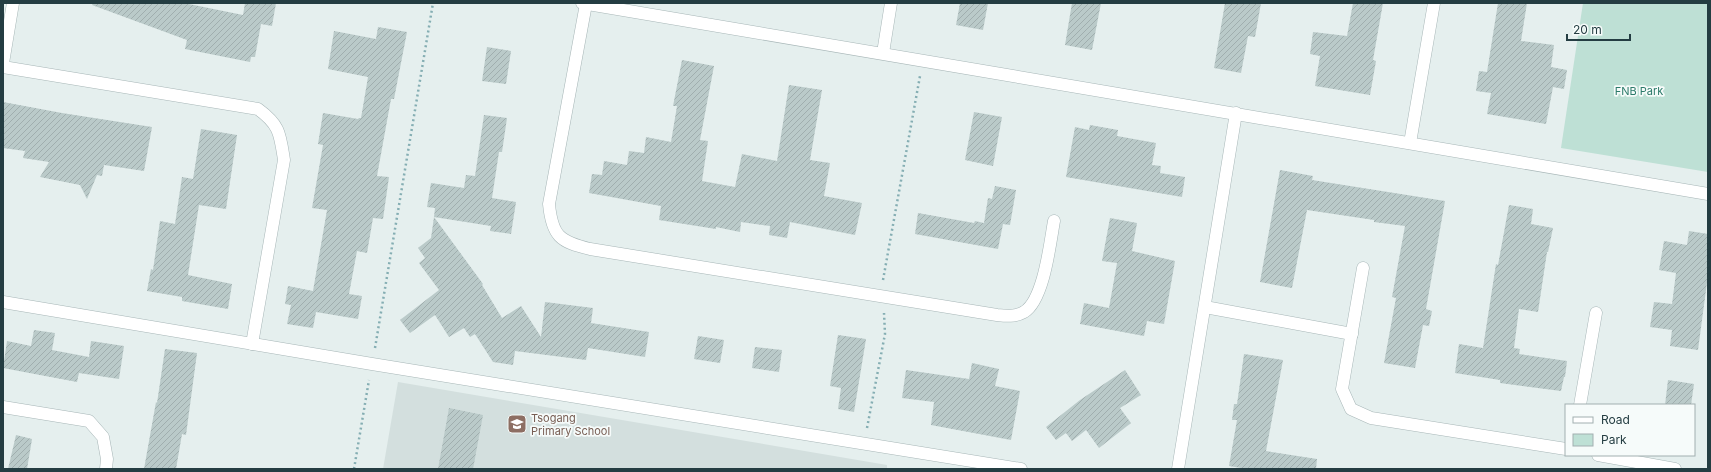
<svg xmlns="http://www.w3.org/2000/svg" width="1711" height="472" font-family="Inter,sans-serif">
	<style>
		.built { fill: #d3dfde }
		.green { fill: #bee0d5 }
		.building { fill: url(#building-hatch) }
		.lines { fill: none; stroke-linecap: round; stroke-linejoin: round }
		.minor-casing { stroke: #a7b6b7; stroke-width: 13 }
		.path { stroke: #85aeb3; stroke-width: 2.5; stroke-dasharray: 2 3; stroke-linecap: butt }
		.minor { stroke: #fff; stroke-width: 12 }
		.labels { text-anchor: middle; dominant-baseline: central; stroke-width: 3.5; stroke-linejoin: round; paint-order: stroke }
		.park-label { font-size: 11px; fill: #2c7a6a; stroke: #f6fbfa }
		.education-label { font-size: 11px; fill: #785e54; stroke: #f6fbfa; text-anchor: start }
	</style>
	<defs>
		<pattern id="building-hatch" width="6" height="6" patternUnits="userSpaceOnUse"><rect width="6" height="6" fill="#bacac9"/><path d="M-1 1l2-2M0 6l6-6M5 7l2-2" fill="none" stroke="#a0aeae"/></pattern>
	</defs>
	<rect width="100%" height="100%" fill="#e5efee"/>
	<path class="built" d="M398,382L887,465V469H383Z"/>
	<path class="green" d="M1583,3H1708V172L1561,148Z"/>
	<g class="building">
		<path d="M93,3H184L243,15L245,3H276L272,26L261,24L255,57H251L250,62L185,49L187,40L92,5Z"/>
		<path d="M960,3H988L983,30L956,25Z"/>
		<path d="M1072,3H1101L1092,50L1065,45Z"/>
		<path d="M1225,3H1261L1255,37L1248,36L1241,73L1214,68Z"/>
		<path d="M1353,3H1383L1373,60L1376,61L1370,95L1315,86L1320,56L1310,54L1313,32L1347,36Z"/>
		<path d="M1498,3H1527L1521,41L1554,45L1551,67L1567,70L1564,89L1553,87L1546,124L1487,114L1491,93L1476,91L1479,71L1487,72Z"/>
		<path d="M378,27L407,32L394,99H391L377,176L389,177L383,219L373,218L367,253L357,251L349,294L362,296L358,319L316,312L313,328L287,324L291,305L285,304L288,286L313,291L327,210L312,208L323,145L318,144L323,113L358,119L359,118H361L368,77L328,69L334,31L376,39Z"/>
		<path d="M487,47L511,51L506,84L482,81Z"/>
		<path d="M682,60L714,66L700,140L708,141L702,181L735,187L742,154L777,161L789,85L822,90L810,160L830,163L824,196L862,203L855,235L790,222L787,238L769,235L770,226L741,222L740,232L716,227V229L659,220L661,206L589,193L592,174L602,175L604,161L627,165L629,151L644,153L646,137L671,142L677,106H673Z"/>
		<path d="M3,102L62,113L152,127L144,171L104,165L102,176L97,175L87,199L80,185L40,177L49,162L23,158L25,151L3,148Z"/>
		<path d="M974,112L1002,117L993,166L965,160Z"/>
		<path d="M484,115L507,118L502,152H499L492,198L516,202L511,234L490,231L491,226L434,217L435,208L427,207L431,183L464,188L466,175L475,176Z"/>
		<path d="M1090,125L1118,130L1117,136L1156,143L1152,165L1161,166L1160,173L1185,177L1182,197L1066,177L1075,127L1089,130Z"/>
		<path d="M201,129L237,135L226,209L199,205L188,275L232,284L228,309L182,301V297L147,291L151,269L153,270L160,221L175,224L182,177L193,179Z"/>
		<path d="M1280,170L1313,176L1312,180L1445,201L1426,309L1432,311L1429,326L1423,325L1415,368L1384,363L1396,298L1392,297L1405,226L1374,222V220L1307,210L1292,288L1260,282Z"/>
		<path d="M995,186L1016,190L1010,225L1003,224L998,249L915,234L918,213L974,223L975,221L984,223L988,198L992,199Z"/>
		<path d="M1509,205L1533,209L1531,224L1553,228L1548,252H1547L1538,312L1519,309L1514,348L1520,349L1519,354L1567,361L1565,377H1564L1561,391L1500,383V380L1455,373L1459,344L1483,348L1496,264L1498,265Z"/>
		<path d="M434,217L483,284L482,285L502,318L521,306L541,337L545,302L593,308L591,323L649,332L645,357L588,348L586,360L515,351L513,365L493,362L475,334L470,337L464,328L449,337L435,315L410,333L400,320L439,290L419,263L425,258L418,248L431,238Z"/>
		<path d="M1110,218L1137,223L1132,251L1175,261L1164,324L1147,321L1144,336L1080,324L1084,303L1109,308L1117,263L1102,261Z"/>
		<path d="M1689,231L1708,234V275L1698,350L1670,346L1672,330L1650,327L1654,302L1672,304L1676,273L1659,270L1664,241L1687,245Z"/>
		<path d="M34,330L55,333L52,350L89,357L91,341L124,346L119,379L79,373L77,382L3,368L7,341L31,346Z"/>
		<path d="M838,335L866,339L854,412L838,409L841,388L830,386Z"/>
		<path d="M698,336L724,340L720,363L694,359Z"/>
		<path d="M755,347L782,350L779,372L752,368Z"/>
		<path d="M165,349L197,353L186,435L182,434L176,469H144L156,402L157,403Z"/>
		<path d="M1244,354L1283,360L1266,451L1317,459L1316,469H1247L1229,466L1237,420H1232L1234,404H1237Z"/>
		<path d="M972,363L999,369L995,386L1020,391L1011,440L931,425L934,402L902,398L906,370L969,379Z"/>
		<path d="M1125,370L1141,395L1120,408L1131,423L1099,448L1086,430L1072,441L1066,433L1056,440L1046,427L1080,400Z"/>
		<path d="M1668,380L1694,384L1691,405H1665Z"/>
		<path d="M449,408L483,415L473,469H438Z"/>
		<path d="M16,435L32,439L27,469H8Z"/>
	</g>
	<g class="lines">
		<defs>
			<g id="minor">
				<path d="M582,3L1708,194"/>
				<path d="M586,4L549,204C552,236 560,242 590,249L997,315C1006,316 1015,317 1024,312C1044,300 1050,243 1054,221"/>
				<path d="M883,53L891,3"/>
				<path d="M3,63L13,3"/>
				<path d="M3,67L258,109C280,125 280,134 284,160L252,344"/>
				<path d="M1410,143L1434,3"/>
				<path d="M1363,268L1342,389L1351,409L1371,418L1566,449"/>
				<path d="M3,302L372,364L1021,469"/>
				<path d="M1205,307L1352,334"/>
				<path d="M1580,405L1596,313"/>
				<path d="M3,407L89,421L103,437L107,459L106,469"/>
				<path d="M1598,455L1675,469"/>
				<path d="M1178,469L1236,113"/>
			</g>
		</defs>
		<use href="#minor" class="minor-casing"/>
		<g class="path">
			<path d="M883,280L920,76"/>
			<path d="M375,348L433,3"/>
			<path d="M867,428L885,334L884,313"/>
			<path d="M354,469L369,380"/>
		</g>
		<use href="#minor" class="minor"/>
	</g>
	<defs>
		<symbol id="school-square" viewBox="-11 -11 22 22"><rect x="-9" y="-9" width="18" height="18" rx="4" fill="#8d6e63" stroke="#f6fbfa"/><path d="M0-5L7-2L0 1L-7-2ZM-4 1L0 2.5L4 1V4Q0 6-4 4Z" fill="#fff"/></symbol>
	</defs>
	<g fill-rule="evenodd">
		<use href="#school-square" x="506" y="413" width="22" height="22"/>
	</g>
	<g class="labels">
		<g class="park-label">
			<text x="1639" y="91">FNB Park</text>
		</g>
		<g class="education-label">
			<text x="531" y="418">Tsogang<tspan x="531" dy="13">Primary School</tspan></text>
		</g>
	</g>
	<rect width="1711" height="472" fill="none" stroke="#243d42" stroke-width="8"/>
	<rect x="1565" y="404" width="130" height="52" fill="#f6fbfa" stroke="#a2afb0"/>
	<rect x="1573" y="417" width="20" height="6" fill="#ffffff" stroke="#a2afb0"/>
	<text x="1601" y="424" font-size="12" fill="#243d42">Road</text>
	<rect x="1573" y="434" width="20" height="12" fill="#bee0d5" stroke="#a2afb0"/>
	<text x="1601" y="444" font-size="12" fill="#243d42">Park</text>
	<path d="M1567 34v6h63v-6" fill="none" stroke="#243d42" stroke-width="2"/>
	<text x="1573" y="34" font-size="12" fill="#243d42" stroke="#f6fbfa" stroke-width="3" paint-order="stroke">20 m</text>
</svg>
